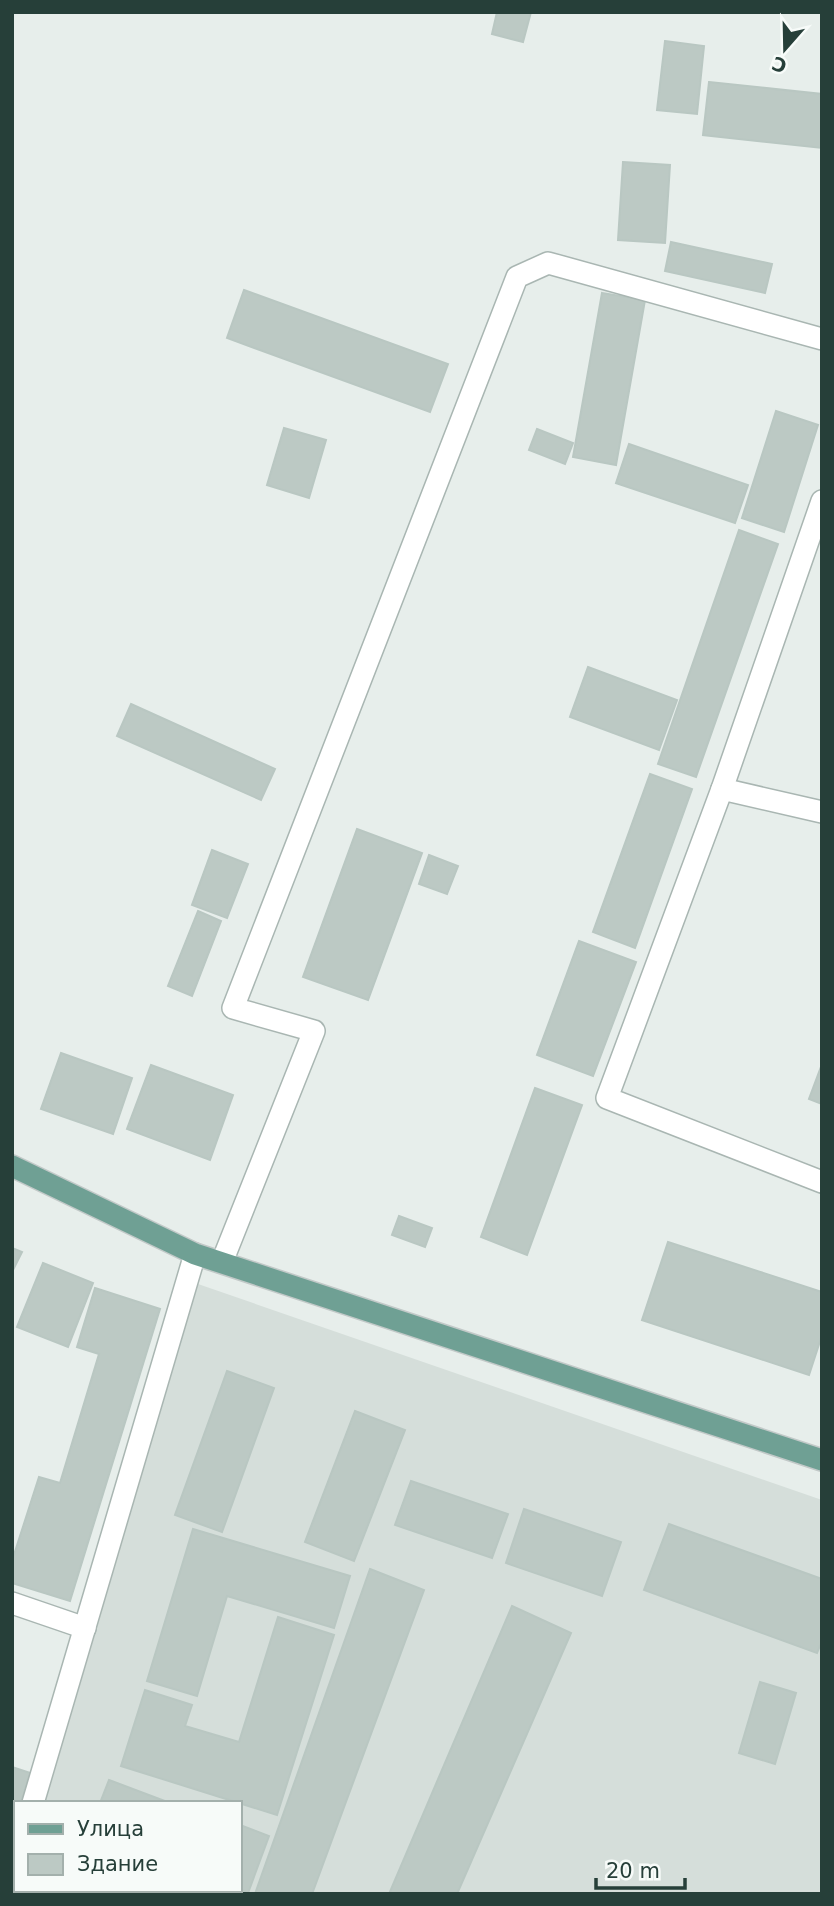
<svg xmlns="http://www.w3.org/2000/svg" width="834" height="1906" font-family="'DejaVu Sans',sans-serif">
	<style>
		.built { fill: #d5deda }
		.building { fill: #bcc9c4; stroke: #b9c7c2; stroke-width: 2 }
		.lines { fill: none; stroke-linecap: round; stroke-linejoin: round }
		.minor-casing { stroke: #a9b6b2; stroke-width: 24 }
		.major-casing { stroke: #c2c9c8; stroke-width: 24 }
		.minor { stroke: #fff; stroke-width: 21 }
		.major { stroke: #6fa094; stroke-width: 21 }
	</style>
	<rect width="100%" height="100%" fill="#e7eeeb"/>
	<path class="built" d="M198,1284L822,1500V1894H18L19,1890H240V1803H45Z"/>
	<g class="building">
		<path d="M497,12H531L523,42L492,34Z"/>
		<path d="M665,41L704,46L697,114L657,110Z"/>
		<path d="M709,82L822,94V148L703,135Z"/>
		<path d="M623,162L670,165L665,243L618,240Z"/>
		<path d="M671,242L772,264L765,293L665,271Z"/>
		<path d="M244,290L448,364L430,412L227,338Z"/>
		<path d="M602,293L645,300L616,465L573,457Z"/>
		<path d="M776,411L818,425L784,532L742,518Z"/>
		<path d="M284,428L326,440L309,498L267,485Z"/>
		<path d="M537,429L573,443L565,464L529,450Z"/>
		<path d="M629,444L748,485L735,523L616,483Z"/>
		<path d="M739,530L778,544L696,777L658,764Z"/>
		<path d="M588,667L677,700L659,750L570,717Z"/>
		<path d="M131,704L275,769L261,800L117,736Z"/>
		<path d="M650,774L692,789L635,948L593,932Z"/>
		<path d="M357,829L422,853L368,1000L303,977Z"/>
		<path d="M212,850L248,864L227,918L192,905Z"/>
		<path d="M429,855L458,866L447,894L419,884Z"/>
		<path d="M198,911L221,921L192,996L168,986Z"/>
		<path d="M579,941L636,962L593,1076L537,1055Z"/>
		<path d="M61,1053L132,1078L113,1134L41,1109Z"/>
		<path d="M822,1064V1104L809,1099Z"/>
		<path d="M151,1065L233,1095L210,1160L127,1129Z"/>
		<path d="M535,1088L582,1105L527,1255L481,1237Z"/>
		<path d="M399,1216L432,1228L425,1247L392,1235Z"/>
		<path d="M668,1242L822,1292V1335L809,1375L642,1320Z"/>
		<path d="M12,1248L22,1252L12,1272Z"/>
		<path d="M43,1263L93,1283L68,1347L17,1327Z"/>
		<path d="M95,1288L160,1309L70,1601L12,1583V1561L39,1477L60,1483L99,1354L77,1347Z"/>
		<path d="M227,1371L274,1388L222,1532L175,1515Z"/>
		<path d="M355,1411L405,1430L354,1561L305,1542Z"/>
		<path d="M411,1481L508,1514L492,1558L395,1525Z"/>
		<path d="M524,1509L621,1542L602,1596L506,1563Z"/>
		<path d="M669,1524L822,1579V1641L817,1653L644,1590Z"/>
		<path d="M193,1529L350,1576L334,1628L227,1596L197,1696L147,1681Z"/>
		<path d="M370,1569L424,1590L312,1894H255Z"/>
		<path d="M512,1606L571,1633L457,1894H389Z"/>
		<path d="M278,1617L334,1635L277,1815L121,1766L145,1690L192,1705L185,1726L239,1742Z"/>
		<path d="M760,1682L796,1693L775,1764L739,1753Z"/>
		<path d="M12,1767L30,1773L21,1803H16V1818L12,1829Z"/>
		<path d="M109,1780L170,1803H100Z"/>
		<path d="M240,1825L269,1836L248,1893L240,1889Z"/>
		<path d="M67,1890H139L138,1894H65Z"/>
	</g>
	<g class="lines">
		<defs>
			<g id="minor">
				<path d="M722,789L822,501"/>
				<path d="M822,812L722,789L607,1098L822,1182"/>
				<path d="M222,1262L314,1031L233,1008L517,277L548,263L822,339"/>
				<path d="M12,1603L85,1628"/>
				<path d="M33,1803L195,1254"/>
				<path d="M12,1874L16,1863"/>
			</g>
			<path id="major" d="M12,1166L195,1254L822,1460"/>
		</defs>
		<use href="#minor" class="minor-casing"/>
		<use href="#major" class="major-casing"/>
		<use href="#minor" class="minor"/>
		<use href="#major" class="major"/>
	</g>
	<rect width="834" height="1906" fill="none" stroke="#263f39" stroke-width="28"/>
	<rect x="14" y="1801" width="228" height="91" fill="#f7fbf9" stroke="#a3b0ac" stroke-width="2"/>
	<rect x="28" y="1824" width="35" height="10" fill="#6fa094" stroke="#a3b0ac" stroke-width="2"/>
	<text x="77" y="1836" font-size="21" fill="#263f39">Улица</text>
	<rect x="28" y="1854" width="35" height="21" fill="#bcc9c4" stroke="#a3b0ac" stroke-width="2"/>
	<text x="77" y="1871" font-size="21" fill="#263f39">Здание</text>
	<g transform="translate(785 49) rotate(200)" stroke="#f7fbf9" stroke-width="5" paint-order="stroke">
	<path d="M0-5L12 26L0 18L-12 26Z" fill="#263f39"/>
	<text y="-10" font-size="19" font-weight="bold" text-anchor="middle" fill="#263f39">С</text>
	</g>
	<path d="M596 1878v10h89v-10" fill="none" stroke="#263f39" stroke-width="3.5"/>
	<text x="606" y="1878" font-size="21" fill="#263f39" stroke="#f7fbf9" stroke-width="5" paint-order="stroke">20 m</text>
</svg>
